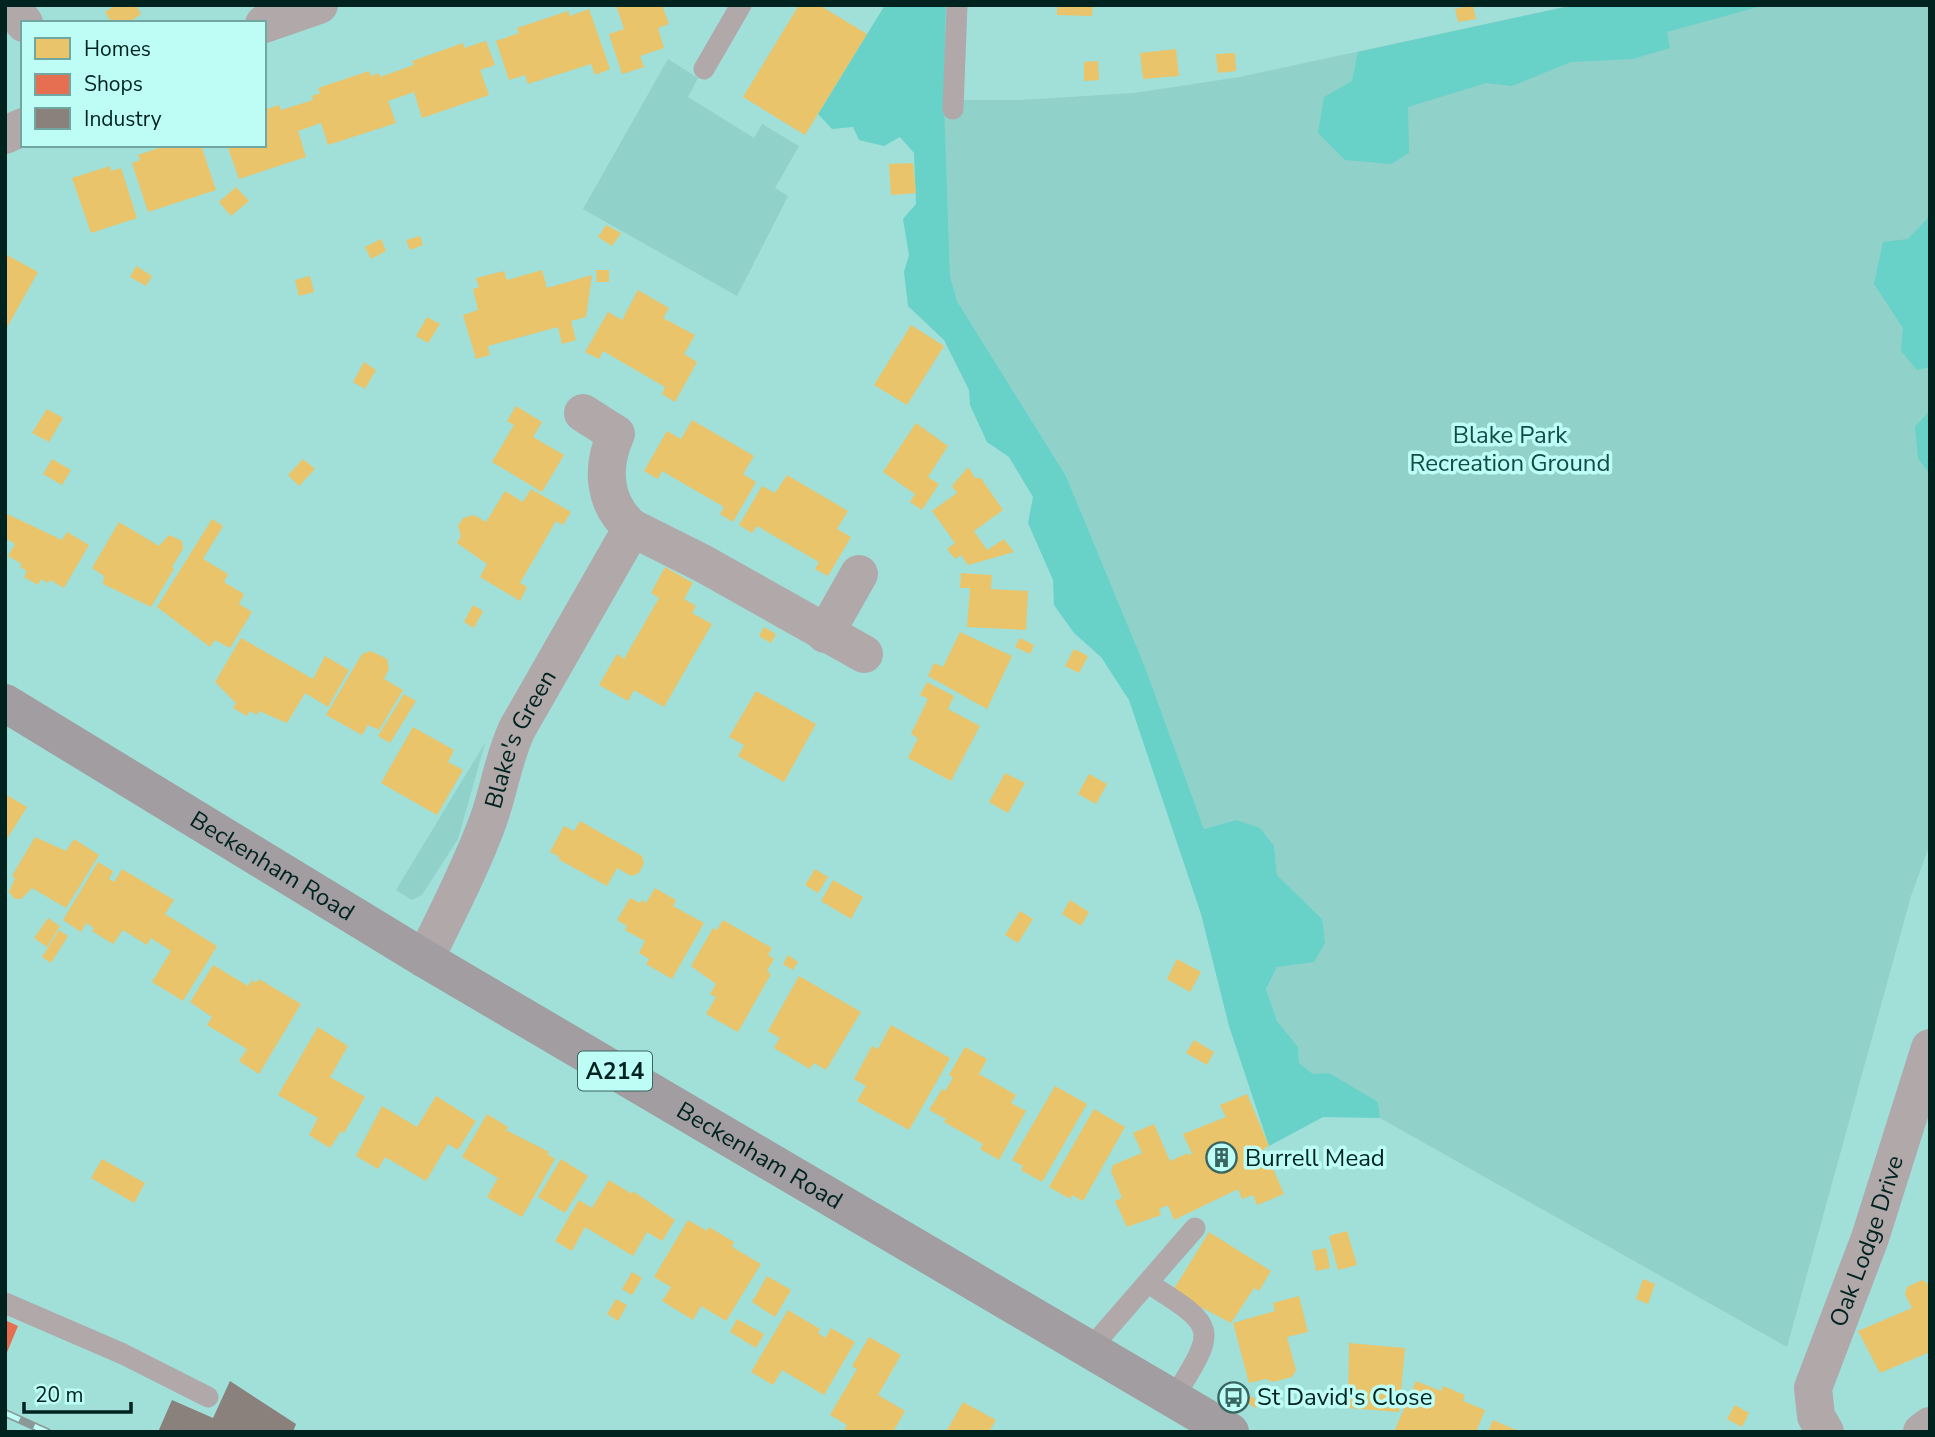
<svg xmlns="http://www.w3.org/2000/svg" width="1935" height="1437" font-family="'Nunito Sans',sans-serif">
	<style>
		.green { fill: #90d1c9 }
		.forest { fill: #68d1c8 }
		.homes { fill: #e9c46a }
		.shops { fill: #e76f51 }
		.industry { fill: #8a817c }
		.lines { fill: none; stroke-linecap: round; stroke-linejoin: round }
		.service { stroke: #b1a8aa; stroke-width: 21 }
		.minor { stroke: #b1a8aa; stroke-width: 38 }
		.tertiary { stroke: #b1a8aa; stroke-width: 38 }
		.primary { stroke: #a19da0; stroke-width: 38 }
		.rail-casing { stroke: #8b9898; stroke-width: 8 }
		.rail { stroke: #befdf6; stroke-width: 5; stroke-dasharray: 16; stroke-linecap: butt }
		.labels { text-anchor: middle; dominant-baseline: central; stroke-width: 7; stroke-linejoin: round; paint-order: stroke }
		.shield { fill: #befdf6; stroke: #396460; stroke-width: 2 }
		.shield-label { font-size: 23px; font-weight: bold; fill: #002320 }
		.park-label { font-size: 24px; fill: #114c47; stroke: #befdf6 }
		.street-label { font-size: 24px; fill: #002320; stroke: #befdf6 }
		.poi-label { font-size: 24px; fill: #002320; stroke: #befdf6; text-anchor: start }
	</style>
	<rect width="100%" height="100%" fill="#a1dfd9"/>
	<g class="green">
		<path d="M1574,5H1930V844L1911,896L1787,1347L1380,1118L1378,1102L1313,1074L1299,1063L1298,1047L1277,1021L1266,989L1277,967L1322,919L1277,875L1274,846L1236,820L1204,829L1145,667L1066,476L957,301L950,276L944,100H1021L1134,93L1240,77Z"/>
		<path d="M668,59L698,78L688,97L754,138L762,124L799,146L775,188L788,196L737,296L583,209Z"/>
		<path d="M485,743L458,839L422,895L412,900L396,890Z"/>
	</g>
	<g class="forest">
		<path d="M885,5H946L944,100L950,276L957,301L1066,476L1145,667L1204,829L1236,820L1260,828L1274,846L1277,875L1322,919L1325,943L1314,962L1277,967L1266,989L1277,1021L1298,1047L1299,1063L1313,1074L1329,1073L1378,1102L1380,1118L1323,1117L1269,1146L1229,1026L1201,914L1129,700L1101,657L1074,633L1054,605L1053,580L1028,523L1033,497L1009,457L987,442L970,405L969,390L944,340L908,306L904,272L909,255L903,219L916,204L914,153L900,137L884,146L859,140L853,127L832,129L818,114Z"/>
		<path d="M1574,5H1765L1667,32L1670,48L1633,59L1571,62L1512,86L1486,83L1408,107L1409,153L1391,164L1345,160L1318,133L1324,97L1352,81L1358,52Z"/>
		<path d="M1930,216V367L1917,370L1901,351L1903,328L1874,284L1883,242L1908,239Z"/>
		<path d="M1930,410V474L1918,458L1915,427Z"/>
	</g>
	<g class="homes">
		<path d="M116,5H136L141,14L128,23H112L105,12Z"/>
		<path d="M616,5H662L669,24L658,28L664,48L640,56L644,67L622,74L609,34L624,29Z"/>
		<path d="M799,5H819L867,34L805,135L743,97Z"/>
		<path d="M1057,5H1093L1092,16L1057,15Z"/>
		<path d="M1473,5L1476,19L1458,22L1455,9Z"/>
		<path d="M589,9L610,69L595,75L591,64L528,84L525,75L509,80L496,41L519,33L517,28L568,11L570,16Z"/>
		<path d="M486,41L495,65L480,70L489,95L422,118L414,92L388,101L396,123L328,145L321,123L298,131L306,157L239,179L227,145H264V110L279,105L281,110L313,100L312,96L320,93L318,88L369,71L371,76L379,73L380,77L414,65L412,61L463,43L464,48Z"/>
		<path d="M1176,49L1179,76L1143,79L1140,53Z"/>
		<path d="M1235,53L1236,71L1218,73L1216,54Z"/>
		<path d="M1098,61L1099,80L1084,81V62Z"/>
		<path d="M168,145H201L216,190L148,212L132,163L140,160L138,155Z"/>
		<path d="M913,163L916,193L891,195L889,164Z"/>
		<path d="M110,166L111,171L121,168L137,218L91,233L72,178Z"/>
		<path d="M236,187L249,201L231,216L219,202Z"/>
		<path d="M606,225L621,233L612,246L598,237Z"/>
		<path d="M420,236L423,245L410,250L406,240Z"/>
		<path d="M381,239L386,251L371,259L365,247Z"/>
		<path d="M5,254L38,272L5,331Z"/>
		<path d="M136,266L152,276L146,286L130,277Z"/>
		<path d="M542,270L547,288L592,275L586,317L571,321L576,340L562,344L558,327L488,346L490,355L476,359L463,315L478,310L473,289L479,287L476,278L504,271L507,280Z"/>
		<path d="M596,270H609V282H597Z"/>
		<path d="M310,276L314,292L299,296L295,280Z"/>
		<path d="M638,290L669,308L663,318L695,335L684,354L697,362L675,402L662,394L665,387L603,351L599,359L585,352L608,312L622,320Z"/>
		<path d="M427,317L440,324L428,343L416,336Z"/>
		<path d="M911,325L944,346L907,405L874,385Z"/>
		<path d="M364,362L376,370L365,389L353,382Z"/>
		<path d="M516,406L542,422L533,437L564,455L542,492L492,462L514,425L507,421Z"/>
		<path d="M47,409L63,418L49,442L32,433Z"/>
		<path d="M692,420L754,456L743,474L756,482L733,522L720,514L724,507L662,471L658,479L644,471L667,431L681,439Z"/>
		<path d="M916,423L948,446L928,477L939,484L922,510L910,502L915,494L883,472Z"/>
		<path d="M52,459L71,470L62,485L43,474Z"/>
		<path d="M303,459L315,469L299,486L288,475Z"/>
		<path d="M968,467L976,479L980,477L1003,510L974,531L987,550L1004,539L1014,552L968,565L961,555L955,559L947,549L955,543L932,511L957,493L952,486Z"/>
		<path d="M787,475L848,511L837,529L851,537L828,576L815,569L819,562L757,526L752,533L739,525L762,486L775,493Z"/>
		<path d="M531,489L571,512L563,525L556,521L520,583L527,587L520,601L480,577L487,564L457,543L461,536L458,526L463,518L474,515L486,522L505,491L523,502Z"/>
		<path d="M5,513L62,540L67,532L89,545L64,588L50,580L48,583L41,579L38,585L24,577L27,571L20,567L22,564L8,556L15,544L5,538Z"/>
		<path d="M212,519L223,526L203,559L228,574L224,582L244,594L239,604L252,612L230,648L215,640L210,647L157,607Z"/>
		<path d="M119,522L159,546L169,535L182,541L183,549L172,567L174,569L151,607L103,584L104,576L92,568Z"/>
		<path d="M665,567L693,583L684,599L696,606L692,613L712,624L664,707L634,690L628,701L599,685L617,654L624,659L659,598L651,593Z"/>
		<path d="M961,573L992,575L991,589L1028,591L1026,630L967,627L970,588H960Z"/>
		<path d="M473,605L483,611L474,628L464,622Z"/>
		<path d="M764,627L776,634L771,643L759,636Z"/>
		<path d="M960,632L1012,656L987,709L928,676L934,663L943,667Z"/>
		<path d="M241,638L313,679L325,656L349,670L328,707L305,693L287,723L259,711L257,715L250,711L247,716L233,708L236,703L215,682Z"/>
		<path d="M1020,638L1034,645L1030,654L1015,647Z"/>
		<path d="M1074,649L1088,656L1079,673L1065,666Z"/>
		<path d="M371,651L387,659L389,669L384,679L403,690L379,730L368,725L362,735L326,715L362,654Z"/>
		<path d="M927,682L954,696L948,709L980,726L951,781L908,758L918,738L911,734L928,699L920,695Z"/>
		<path d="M756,691L816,724L784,782L738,756L744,745L729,737Z"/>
		<path d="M404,694L416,701L390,743L378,736Z"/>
		<path d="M413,727L454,750L448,762L463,770L437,815L381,783Z"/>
		<path d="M1005,773L1025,783L1008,813L989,802Z"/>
		<path d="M1089,774L1107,784L1096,804L1078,794Z"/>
		<path d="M5,794L27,807L5,842Z"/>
		<path d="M580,821L642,856L644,863L639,873L631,876L617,868L607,886L558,859L560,857L550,852L564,826L574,831Z"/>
		<path d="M35,837L66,851L74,839L99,855L66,908L32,888L21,899H15L9,892L15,878L12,876Z"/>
		<path d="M98,862L113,871L109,879L114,882L122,869L174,900L165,914L217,946L183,1001L152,982L171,951L151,938L147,945L123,930L113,944L92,931L94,928L86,923L81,932L63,920Z"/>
		<path d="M815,869L828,877L818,893L805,885Z"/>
		<path d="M833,880L863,897L851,919L821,901Z"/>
		<path d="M655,888L676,900L673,906L704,923L672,979L646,964L649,959L639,953L645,941L625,930L627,926L617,920L630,898L640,903L642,900L646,903Z"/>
		<path d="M1070,900L1089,912L1081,926L1062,914Z"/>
		<path d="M1020,911L1033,919L1018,943L1005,935Z"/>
		<path d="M48,918L60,926L47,947L34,938Z"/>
		<path d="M723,920L772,948L768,955L774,959L767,971L771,974L738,1032L706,1014L716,997L710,994L716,984L691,966L713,928L717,930Z"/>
		<path d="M59,930L68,936L51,963L42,957Z"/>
		<path d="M788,955L798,962L793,970L783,964Z"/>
		<path d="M1177,959L1201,972L1190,992L1167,979Z"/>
		<path d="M213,965L248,986L252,980L256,983L259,979L301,1004L259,1074L239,1061L247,1049L207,1025L212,1017L190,1002Z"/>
		<path d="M799,976L861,1012L826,1070L814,1063L810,1069L774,1048L780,1038L768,1031Z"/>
		<path d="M891,1025L950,1058L909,1130L857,1101L866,1086L854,1079L872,1046L878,1049Z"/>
		<path d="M318,1027L348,1046L330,1077L365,1097L344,1133L341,1131L330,1148L309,1135L318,1118L278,1095Z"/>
		<path d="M1194,1040L1214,1052L1207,1065L1186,1053Z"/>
		<path d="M965,1047L987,1059L979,1074L1016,1095L1011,1103L1026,1111L999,1160L980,1149L983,1144L944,1122L946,1119L929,1110L942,1089L945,1091L953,1078L949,1075Z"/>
		<path d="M1055,1086L1087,1104L1042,1182L1021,1170L1023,1166L1012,1160Z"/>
		<path d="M1247,1094L1269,1146L1264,1148L1284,1194L1257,1205L1253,1195L1242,1199L1238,1189L1174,1220L1168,1205L1159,1209L1161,1215L1127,1227L1115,1201L1122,1198L1111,1171L1113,1165L1142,1153L1133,1133L1154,1124L1170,1161L1188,1153L1189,1155L1192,1154L1183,1134L1226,1117L1220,1105Z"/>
		<path d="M436,1096L476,1121L458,1150L448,1144L426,1181L385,1157L378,1169L356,1156L382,1106L417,1127Z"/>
		<path d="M1094,1109L1125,1127L1083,1201L1072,1195L1070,1199L1049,1187Z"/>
		<path d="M487,1114L508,1127L506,1130L549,1152L547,1154L555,1159L522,1217L487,1197L498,1178L462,1157Z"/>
		<path d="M102,1159L145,1183L134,1203L91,1178Z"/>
		<path d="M561,1159L588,1176L565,1213L538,1197Z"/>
		<path d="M609,1180L632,1194L633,1191L675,1220L662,1241L647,1232L633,1256L585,1227L572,1251L555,1241L579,1200L592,1208Z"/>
		<path d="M688,1220L707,1231L709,1227L734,1242L732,1247L761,1264L726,1321L701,1306L693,1320L662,1301L671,1287L654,1277Z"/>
		<path d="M1347,1231L1357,1265L1338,1270L1329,1236Z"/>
		<path d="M1209,1232L1271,1271L1259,1291L1254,1288L1231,1323L1172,1292Z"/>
		<path d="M1326,1248L1330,1268L1316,1271L1312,1251Z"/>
		<path d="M632,1272L642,1278L632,1295L622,1289Z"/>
		<path d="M767,1276L791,1290L775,1317L752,1302Z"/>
		<path d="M1643,1279L1655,1284L1648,1304L1636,1299Z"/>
		<path d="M1922,1280L1930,1285V1352L1880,1373L1858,1331L1912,1308L1905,1294L1907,1287Z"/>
		<path d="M1299,1296L1308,1332L1287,1337L1296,1370L1292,1377L1273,1382L1266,1379L1249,1383L1233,1323L1275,1311L1273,1303Z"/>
		<path d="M616,1299L627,1305L618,1321L607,1314Z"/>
		<path d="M788,1310L820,1329L818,1333L825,1338L831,1328L855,1342L824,1395L782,1370L773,1385L751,1372Z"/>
		<path d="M737,1319L764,1334L756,1348L730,1332Z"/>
		<path d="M869,1337L901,1355L878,1395L905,1411L893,1432H843L847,1425L830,1415L857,1369L852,1366Z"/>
		<path d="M1349,1343L1405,1348L1399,1412L1348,1408Z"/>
		<path d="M1416,1381L1441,1391L1443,1386L1465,1395L1463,1401L1485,1410L1476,1432H1394Z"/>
		<path d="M1245,1393L1260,1402L1256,1408L1241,1399Z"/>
		<path d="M963,1402L996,1420L989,1432H946Z"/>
		<path d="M1735,1405L1749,1413L1742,1427L1727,1419Z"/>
		<path d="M1493,1420L1516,1430L1515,1432H1488Z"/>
	</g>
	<path class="shops" d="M5,1320L18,1326L5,1357Z"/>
	<path class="industry" d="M230,1381L296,1424L293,1432H158L172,1400L213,1418Z"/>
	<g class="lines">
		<g class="service">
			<path d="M704,69L741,5"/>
			<path d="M953,109L957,5"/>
			<path d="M1148,1283C1219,1328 1217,1328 1173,1399"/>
			<path d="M5,1303L123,1354L208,1397"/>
			<path d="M1090,1349L1195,1228"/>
		</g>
		<g class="minor">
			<path d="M11,5L24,23"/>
			<path d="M583,413L616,434C601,467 603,504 632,528"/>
			<path d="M825,634L859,574"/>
			<path id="s1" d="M425,959C447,913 471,868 488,821C499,791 503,759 517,729L632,528L702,563L864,654"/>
			<path id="s2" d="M1825,1432L1816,1416L1813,1388L1870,1238L1930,1048"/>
			<path d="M1922,1432L1930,1426"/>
		</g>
		<g class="tertiary">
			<path d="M264,24L319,5"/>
			<path d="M5,135L23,127"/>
		</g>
		<path class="primary" id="s3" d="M5,703L425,959L1230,1432"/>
		<defs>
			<path id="rail" d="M5,1413L47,1432"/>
		</defs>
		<use href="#rail" class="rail-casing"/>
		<use href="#rail" class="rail"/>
	</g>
	<defs>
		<symbol id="building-ring" viewBox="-11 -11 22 22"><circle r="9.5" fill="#befdf6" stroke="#386561" stroke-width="1.5"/><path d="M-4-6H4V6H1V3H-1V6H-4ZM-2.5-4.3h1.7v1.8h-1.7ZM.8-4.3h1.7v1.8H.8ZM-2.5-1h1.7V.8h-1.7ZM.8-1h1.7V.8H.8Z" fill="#386561"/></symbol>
		<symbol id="bus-ring" viewBox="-11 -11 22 22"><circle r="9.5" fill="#befdf6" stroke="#386561" stroke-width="1.5"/><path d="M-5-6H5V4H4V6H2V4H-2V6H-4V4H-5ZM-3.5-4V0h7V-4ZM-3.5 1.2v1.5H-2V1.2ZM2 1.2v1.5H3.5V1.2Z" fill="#386561"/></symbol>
	</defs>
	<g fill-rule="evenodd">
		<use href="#building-ring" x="1204" y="1140" width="35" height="35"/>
		<use href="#bus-ring" x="1216" y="1380" width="35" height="35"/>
	</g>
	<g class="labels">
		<rect class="shield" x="578" y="1051.5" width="74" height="39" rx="5"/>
		<g class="shield-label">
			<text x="615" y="1071">A214</text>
		</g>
		<g class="park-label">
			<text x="1510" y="435">Blake Park<tspan x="1510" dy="28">Recreation Ground</tspan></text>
		</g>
		<g class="street-label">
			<text stroke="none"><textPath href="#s1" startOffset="240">Blake's Green</textPath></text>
			<text stroke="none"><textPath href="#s3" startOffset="313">Beckenham Road</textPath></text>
			<text stroke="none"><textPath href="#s3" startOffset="880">Beckenham Road</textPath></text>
			<text stroke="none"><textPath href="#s2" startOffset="203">Oak Lodge Drive</textPath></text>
		</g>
		<g class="poi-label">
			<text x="1245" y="1158">Burrell Mead</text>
			<text x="1257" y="1397">St David's Close</text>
		</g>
	</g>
	<rect width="1935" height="1437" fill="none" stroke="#002320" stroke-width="14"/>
	<rect x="21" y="21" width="245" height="126" fill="#befdf6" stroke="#72a6a0" stroke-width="2"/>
	<rect x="35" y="38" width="35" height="21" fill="#e9c46a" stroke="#72a6a0" stroke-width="2"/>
	<text x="84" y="56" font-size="21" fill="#002320">Homes</text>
	<rect x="35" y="74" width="35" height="21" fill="#e76f51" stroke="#72a6a0" stroke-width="2"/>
	<text x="84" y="91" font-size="21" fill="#002320">Shops</text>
	<rect x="35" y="108" width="35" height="21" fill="#8a817c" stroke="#72a6a0" stroke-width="2"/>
	<text x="84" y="126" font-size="21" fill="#002320">Industry</text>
	<path d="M24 1402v10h107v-10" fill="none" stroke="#002320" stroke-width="3.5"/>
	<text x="35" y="1402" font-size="21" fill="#002320" stroke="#befdf6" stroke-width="5" paint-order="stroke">20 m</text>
</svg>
